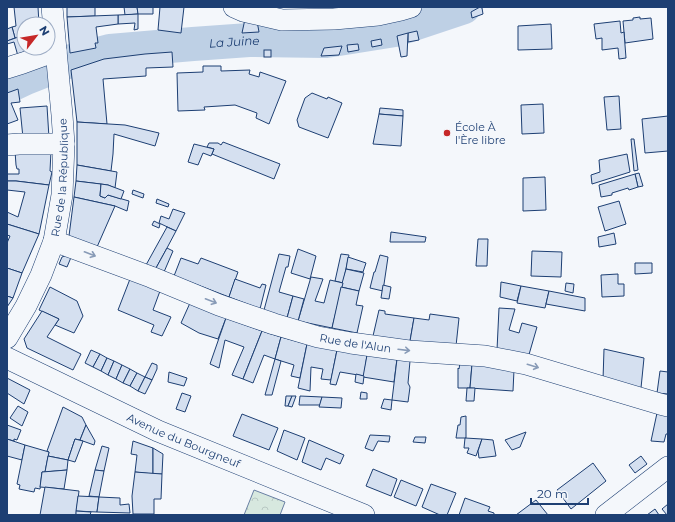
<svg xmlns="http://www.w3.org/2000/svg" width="675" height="522" font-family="Montserrat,sans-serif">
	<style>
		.park { fill: url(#park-crowns); stroke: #687fa3 }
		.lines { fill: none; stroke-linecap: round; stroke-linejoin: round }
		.river { stroke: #bed0e5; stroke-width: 34 }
		.building { fill: #d5e0f0; stroke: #1d3f73 }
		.minor-casing { stroke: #1d3f73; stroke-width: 22 }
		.minor { stroke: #f4f7fb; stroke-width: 21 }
		.oneway { stroke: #889bb7 }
		.poi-dot { fill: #c62828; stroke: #f4f7fb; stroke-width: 1.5 }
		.labels { text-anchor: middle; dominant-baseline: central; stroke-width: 3; stroke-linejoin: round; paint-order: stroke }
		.poi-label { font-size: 11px; fill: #1d3f73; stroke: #f4f7fb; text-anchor: start }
		.street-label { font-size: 11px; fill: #1d3f73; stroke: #f4f7fb }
		.water-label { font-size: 12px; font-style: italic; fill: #1d3f73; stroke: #f4f7fb }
	</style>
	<defs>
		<pattern id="park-crowns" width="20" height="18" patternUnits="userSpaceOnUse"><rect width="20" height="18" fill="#d7e8df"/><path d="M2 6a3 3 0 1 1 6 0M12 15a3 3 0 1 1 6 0" fill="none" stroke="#b8c8c3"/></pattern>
	</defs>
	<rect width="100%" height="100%" fill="#f4f7fb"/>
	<path class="park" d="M254,490L285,502L280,515H244Z"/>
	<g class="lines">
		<path class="river" id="s1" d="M7,87L26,78L64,63L110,51L193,44L249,40L326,41L395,30L464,7"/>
	</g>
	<g class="building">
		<path d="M14,7H38L39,24H24V35L15,38L12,27L16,26Z"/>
		<path d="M67,7H95V16L67,17Z"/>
		<path d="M124,7H137L138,14L125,15Z"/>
		<path d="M137,7H153V14H138Z"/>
		<path d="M160,7H184L181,33L158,30Z"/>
		<path d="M480,7L482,8L483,14L472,18L471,12Z"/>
		<path d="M138,14V29L134,30L135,23L118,24V15Z"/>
		<path d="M118,15V24L96,27L98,43H95L96,48L70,53L67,17Z"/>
		<path d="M640,17V19L651,18L653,39L625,43L623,21L633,20V18Z"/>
		<path d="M245,19L257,21L259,32L242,33Z"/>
		<path d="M620,21L621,33L624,32L626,58L619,59L618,48L602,50V38L596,39L594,24Z"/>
		<path d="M551,24L552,49L518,50V26Z"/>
		<path d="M12,27L15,38L7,41V29Z"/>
		<path d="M417,31L419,40L408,42V33Z"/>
		<path d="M408,33L407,56L401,57L397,36Z"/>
		<path d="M24,35V48H42L18,56L14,42L7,44V41Z"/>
		<path d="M381,39L382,45L372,47L371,41Z"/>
		<path d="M358,44L359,50L348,52L347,45Z"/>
		<path d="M342,46L339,55L321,56L324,48Z"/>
		<rect x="264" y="50" width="7" height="7"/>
		<path d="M172,52L173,67L146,68V76L103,79L107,124L77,122L71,70L104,59L145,54Z"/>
		<path d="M203,66H221V71L250,70L249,74L259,77L260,72L286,81L269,124L256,118L257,113L235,105L204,107L205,110L178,111L177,73L203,72Z"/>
		<path d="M18,89L20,102L11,103L18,120L7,124V93Z"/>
		<path d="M312,93L327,99L328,97L342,103L328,138L299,127L297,120L305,98Z"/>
		<path d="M619,96L621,129L607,130L604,97Z"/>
		<path d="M543,104L544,133L522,134L521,105Z"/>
		<path d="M47,106L49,138H23L20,108Z"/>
		<path d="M380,108L403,110V116L379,114Z"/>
		<path d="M379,114L403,116L401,146L373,144Z"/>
		<path d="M668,116V151L645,153L642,119Z"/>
		<path d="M77,122L125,125L159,133L155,146L114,134L113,154L111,171L77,165Z"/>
		<path d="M631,139H634L638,170L634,171Z"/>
		<path d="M223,142L280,164L274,179L212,154L214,149L207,147L209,143H218L221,145Z"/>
		<path d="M194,144L214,149L211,156L203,153L198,165L188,162Z"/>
		<path d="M15,151H51L50,171L52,172L49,185L16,181H7V174H19V169H17L16,165Z"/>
		<path d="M627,154L630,172L592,184L591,175L600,172L599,160Z"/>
		<path d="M77,165L117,172L115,188L108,185L76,181Z"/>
		<path d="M639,173L643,186L638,187L635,174Z"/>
		<path d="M635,174L638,187L629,190L628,188L612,193V195L601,197L599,185Z"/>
		<path d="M545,177L546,210L523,211V178Z"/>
		<path d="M7,181H16L49,185L39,234L7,224V212L18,217L25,192L7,190Z"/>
		<path d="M76,181L101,184L100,196L105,198L108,195L129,201L127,211L115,206L74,197Z"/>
		<path d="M101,184L108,185L124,191L121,199L108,195L105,198L100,196Z"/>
		<path d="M133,190L144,194L143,198L132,194Z"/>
		<path d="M74,197L115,206L97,247L69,236Z"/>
		<path d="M157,199L169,204L168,207L156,203Z"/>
		<path d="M619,201L626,224L605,231L598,207Z"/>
		<path d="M173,209L185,213L176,231L159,223L161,216L169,219Z"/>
		<path d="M154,221L160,224L159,228L152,225Z"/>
		<path d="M7,224L39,234L22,273L7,268V243L10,236L7,235Z"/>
		<path d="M167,227L176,231L167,248L156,268L146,265Z"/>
		<path d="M391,232L426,237L425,242H390Z"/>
		<path d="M614,233L616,244L599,247L598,237Z"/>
		<path d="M478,239H488L487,266H476Z"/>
		<path d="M167,248L173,251L164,272L156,268Z"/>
		<path d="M298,249L316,256L310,279L291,273Z"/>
		<path d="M532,251L562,252L561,277L531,276Z"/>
		<path d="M69,254L72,255L67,267L59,264L62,257Z"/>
		<path d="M279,254L290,256L288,267H286L279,292L293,296L287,318L264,310Z"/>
		<path d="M341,254L349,255L343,283L335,281Z"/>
		<path d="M380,255L388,257L383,291L370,288L374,272H375Z"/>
		<path d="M348,257L366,263L363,272L346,269Z"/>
		<path d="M181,258L198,264L201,258L238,272L229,297L174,276Z"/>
		<path d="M635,263H652V273L635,274Z"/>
		<path d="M7,268L22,273L13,298L7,296Z"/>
		<path d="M346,269L364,273L359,291L341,287Z"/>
		<path d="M618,274V284H624V296L602,297L601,275Z"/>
		<path d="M311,277L323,279L315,301L324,303L330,280L343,283L332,328L298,321Z"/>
		<path d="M130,279L160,291L153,310L171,317L162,336L151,332L154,325L118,310Z"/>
		<path d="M235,279L260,288L262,284L266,285L260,309L229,297Z"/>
		<path d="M501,282L521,286L517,301L500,297Z"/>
		<path d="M566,283L574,284L573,293L565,291Z"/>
		<path d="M383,285L391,287L389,299L381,298Z"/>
		<path d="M521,286L549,291L545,308L517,303Z"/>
		<path d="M50,287L77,301L83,316L74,333L55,325L59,319L39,310Z"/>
		<path d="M341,287L359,291L356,305L363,306L357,333L332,328Z"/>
		<path d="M549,291L585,298V311L546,304Z"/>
		<path d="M7,296L13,298L7,307Z"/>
		<path d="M293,296L304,299L298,321L287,318Z"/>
		<path d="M190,303L226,318L218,339L199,333L181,323Z"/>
		<path d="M499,308L515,309L509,330L519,333L522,323L537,327L528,358L497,350Z"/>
		<path d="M379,310L385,311V314L414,318L410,341L373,336Z"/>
		<path d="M42,311L59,319L47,337L81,354L73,370L27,348L24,339Z"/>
		<path d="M430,314L459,318L456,346L410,341L414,318L429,320Z"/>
		<path d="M226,318L262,331L243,379L232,375L244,347L225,340L219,368L210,364Z"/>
		<path d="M262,331L281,337L275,359L264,355L253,383L243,379Z"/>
		<path d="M281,337L307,344L300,378L291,376L294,365L275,359Z"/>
		<path d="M307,344L337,350L331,380L321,379L323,369L311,367L310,391L298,388Z"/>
		<path d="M604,349L644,358L641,388L603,380Z"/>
		<path d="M91,350L100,354L93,367L85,363Z"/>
		<path d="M337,350L367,355L364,376L340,372L336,385L330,384Z"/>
		<path d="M100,354L107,358L101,371L93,367Z"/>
		<path d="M367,355L397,359L394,382L363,377Z"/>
		<path d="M107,358L114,361L108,375L101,371Z"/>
		<path d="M275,359L281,361L272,395H265Z"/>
		<path d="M397,359L410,361L408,383L410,387L408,402L392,400Z"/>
		<path d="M114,361L122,365L116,379L108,375Z"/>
		<path d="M152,363L157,365V369L152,380L145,377Z"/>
		<path d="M460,363L472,364L470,388H458V368L459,369Z"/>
		<path d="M472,364L514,370L513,391L470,388Z"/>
		<path d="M122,365L130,369L123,383L116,379Z"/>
		<path d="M130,369L137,373L130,386L123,383Z"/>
		<path d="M660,371L668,372V394L657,393Z"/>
		<path d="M169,372L187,378L184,386L168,382Z"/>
		<path d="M137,373L145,377L138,391L130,386Z"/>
		<path d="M356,374L364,376L363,384L355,382Z"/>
		<path d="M145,377L152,380L145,394L138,391Z"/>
		<path d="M7,378L30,390L24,404L7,393Z"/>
		<path d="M467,388H475L474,401H466Z"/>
		<path d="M361,392L367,393V399H360Z"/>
		<path d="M182,393L191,396L185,412L176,409Z"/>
		<path d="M286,396H292L288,406H285Z"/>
		<path d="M292,396H296L292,407L288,406Z"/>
		<path d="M300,396L322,397L320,405H299Z"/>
		<path d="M322,397L342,398L341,408L319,407Z"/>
		<path d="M384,399L392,400L391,410L381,408Z"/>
		<path d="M18,406L28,412L22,426L10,418Z"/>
		<path d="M63,407L82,417L86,425L80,440L75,439L68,460L48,456L49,452L47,451Z"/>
		<path d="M657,413L668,415V434H666L664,442L651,441Z"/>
		<path d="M242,414L278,428L269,450L233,436Z"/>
		<path d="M466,416V438H456L458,425H460L461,417Z"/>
		<path d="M7,425L21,430L17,440L14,439V441L7,439Z"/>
		<path d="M86,425L95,441L94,445L80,440Z"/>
		<path d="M284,430L305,438L297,460L277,451Z"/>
		<path d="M526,432L520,447L512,450L505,440Z"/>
		<path d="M370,435L390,436L389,442L378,441L373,451L365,448Z"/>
		<path d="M415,437H426L425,443L413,442Z"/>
		<path d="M465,438L482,439L476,456L467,453L469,448H464Z"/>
		<path d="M7,439L25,445L22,460L7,456Z"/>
		<path d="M75,439L83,441L75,462L68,460Z"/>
		<path d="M482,439L493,440L496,456L479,458L478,451Z"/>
		<path d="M309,440L344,455L340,464L326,458L321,470L302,462Z"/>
		<path d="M133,441L153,448V474L135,472L137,455L131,454Z"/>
		<path d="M25,445L49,452L45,472H42L40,489L35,488L34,492L19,489L20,485L17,484Z"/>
		<path d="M102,446L109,448L104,471L95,470Z"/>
		<path d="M153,448L163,454L162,474H153Z"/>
		<path d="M48,456L68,460L67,470L45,472Z"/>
		<path d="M641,456L647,464L635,473L629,465Z"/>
		<path d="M593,463L606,481L571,509L557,490Z"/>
		<path d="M373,469L397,479L391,496L366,486Z"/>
		<path d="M67,470L64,489L40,487L42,472Z"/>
		<path d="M95,470L104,471L99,497L89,496Z"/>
		<path d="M135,472L162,474L161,499H154V514H133L132,496Z"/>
		<path d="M401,480L423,489L416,506L394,497Z"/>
		<path d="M431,484L456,493L447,515H440L422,507Z"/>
		<path d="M45,487L79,491L76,515H40Z"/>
		<path d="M78,496L99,497L97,512L76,511Z"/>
		<path d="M99,497L120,498V505L129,504L130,513L97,512Z"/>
		<path d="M465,498L490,507L488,511L494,513V515H459Z"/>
		<path d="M536,500L548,515H516Z"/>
		<path d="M668,504V515H667L662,509Z"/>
		<path d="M655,509L659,515H647Z"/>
		<path d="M76,511L91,512L90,515H76Z"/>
	</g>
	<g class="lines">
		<defs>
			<g id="minor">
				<path d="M234,7L243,11L282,20L334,19L378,15L401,10L411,7"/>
				<path d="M7,68L23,63L56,51"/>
				<path d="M7,145L19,144H64"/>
				<path id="s2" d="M54,241L151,277L219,305L274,324L318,337L351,343L409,351L485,356L526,364L660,404L668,406"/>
				<path id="s3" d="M7,338L26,306L41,275L54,241L62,195L64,144L62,115L52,7"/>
				<path id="s4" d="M7,358L158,431L364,515"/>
				<path d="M606,515L668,467"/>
			</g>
		</defs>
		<use href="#minor" class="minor-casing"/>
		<use href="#minor" class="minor"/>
	</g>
	<defs><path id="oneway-shaft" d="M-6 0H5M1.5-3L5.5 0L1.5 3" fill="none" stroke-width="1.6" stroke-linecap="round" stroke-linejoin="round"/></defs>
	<g class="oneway">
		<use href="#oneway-shaft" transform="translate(90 254) rotate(21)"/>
		<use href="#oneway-shaft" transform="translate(211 301) rotate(21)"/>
		<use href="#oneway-shaft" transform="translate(404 350) rotate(7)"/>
		<use href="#oneway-shaft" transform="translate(533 366) rotate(17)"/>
	</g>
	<circle class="poi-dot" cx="447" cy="133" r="4"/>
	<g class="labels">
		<g class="poi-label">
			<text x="455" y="127">École À<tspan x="455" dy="13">l'Ère libre</tspan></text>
		</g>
		<g class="street-label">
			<text stroke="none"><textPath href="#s3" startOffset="172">Rue de la République</textPath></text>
			<text stroke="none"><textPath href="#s2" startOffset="319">Rue de l'Alun</textPath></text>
			<text stroke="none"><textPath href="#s4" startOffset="195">Avenue du Bourgneuf</textPath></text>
		</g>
		<g class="water-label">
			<text stroke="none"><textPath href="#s1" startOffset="234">La Juine</textPath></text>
		</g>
	</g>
	<rect width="675" height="522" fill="none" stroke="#1d3f73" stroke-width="16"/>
	<g transform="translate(36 36) rotate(59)"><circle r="19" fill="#f4f7fb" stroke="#9eadc5"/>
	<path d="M0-3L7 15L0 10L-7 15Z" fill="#c62828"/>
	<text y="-6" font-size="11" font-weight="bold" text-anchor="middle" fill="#1d3f73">N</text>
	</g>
	<path d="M531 498v6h57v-6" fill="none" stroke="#1d3f73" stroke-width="2"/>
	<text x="537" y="498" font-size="12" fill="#1d3f73" stroke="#f4f7fb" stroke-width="3" paint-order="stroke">20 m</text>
</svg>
